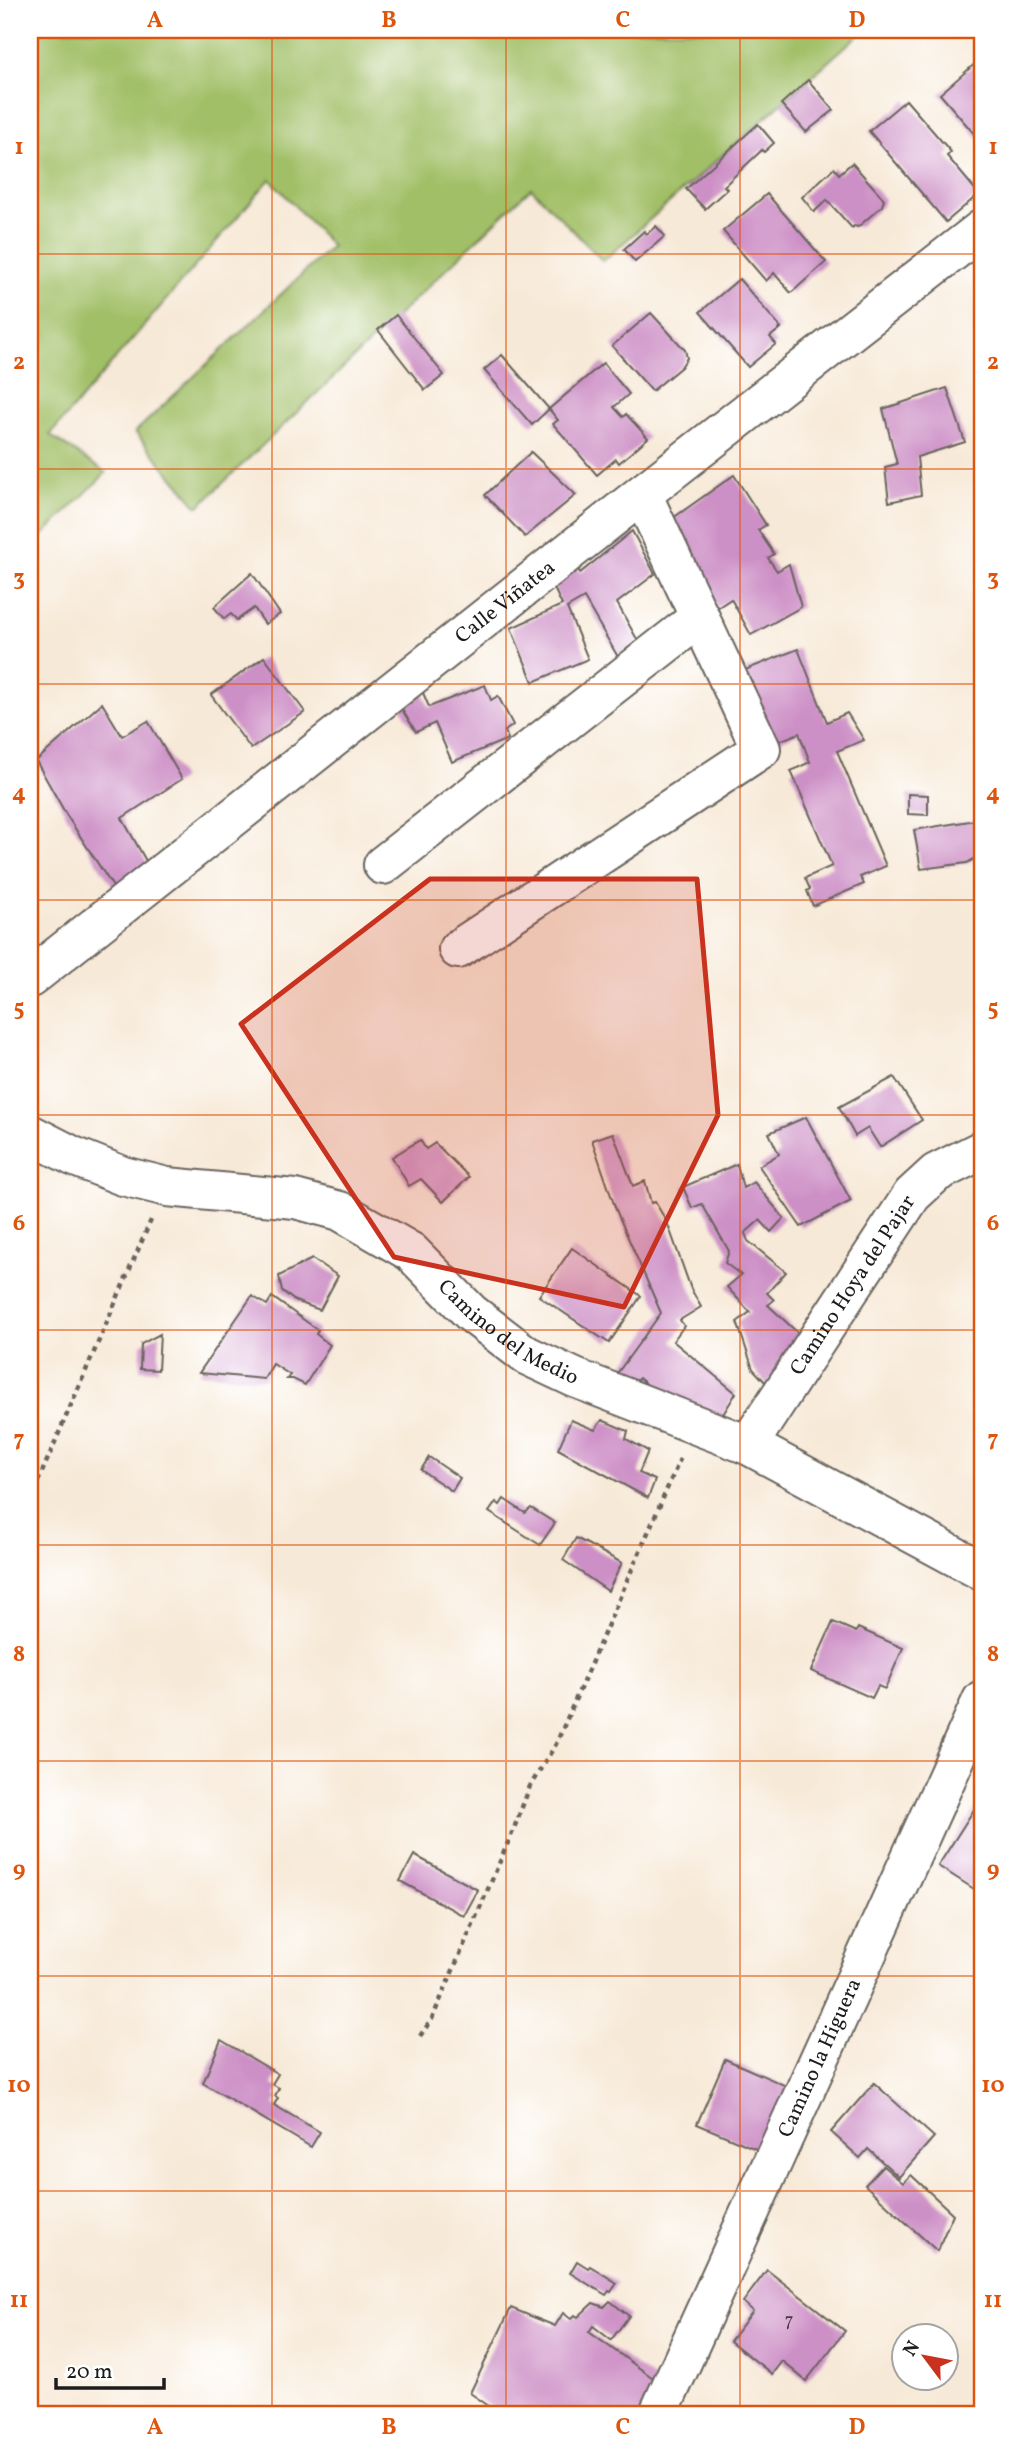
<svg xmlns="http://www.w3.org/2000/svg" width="1012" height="2445" font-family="Vollkorn,serif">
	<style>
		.green { fill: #a1bf66; stroke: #5e6e41; stroke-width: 2 }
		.building { fill: #cd90c6 }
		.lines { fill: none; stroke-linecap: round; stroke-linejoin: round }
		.street-casing { stroke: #69645d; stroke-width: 42 }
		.path { stroke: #69645d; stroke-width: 4.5; stroke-dasharray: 5 5; stroke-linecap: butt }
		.street { stroke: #fff; stroke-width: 38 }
		.marked { fill: #c8321e; fill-opacity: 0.2; stroke: #c8321e; stroke-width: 5; stroke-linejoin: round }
		.grid { fill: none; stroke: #de560d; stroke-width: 2; stroke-opacity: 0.55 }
		.labels { text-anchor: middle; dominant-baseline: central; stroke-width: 7; stroke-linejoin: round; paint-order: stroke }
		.number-label { font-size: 18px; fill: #483946 }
		.street-label { font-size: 21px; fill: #1c1c1c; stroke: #fff }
		.neatline { fill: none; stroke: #de560d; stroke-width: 2.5 }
		.grid-label { font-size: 23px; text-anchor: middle; font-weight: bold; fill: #de560d }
	</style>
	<rect width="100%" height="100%" fill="#fff"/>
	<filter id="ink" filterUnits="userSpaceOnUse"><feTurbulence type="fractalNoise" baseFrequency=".0143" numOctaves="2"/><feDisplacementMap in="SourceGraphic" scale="14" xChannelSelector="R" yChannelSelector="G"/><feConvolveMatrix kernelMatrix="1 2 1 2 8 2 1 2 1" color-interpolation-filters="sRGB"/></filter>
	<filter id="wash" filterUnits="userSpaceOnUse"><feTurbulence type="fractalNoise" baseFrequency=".00686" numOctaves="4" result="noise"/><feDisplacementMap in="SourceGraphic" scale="28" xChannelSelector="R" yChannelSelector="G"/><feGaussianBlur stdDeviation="1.57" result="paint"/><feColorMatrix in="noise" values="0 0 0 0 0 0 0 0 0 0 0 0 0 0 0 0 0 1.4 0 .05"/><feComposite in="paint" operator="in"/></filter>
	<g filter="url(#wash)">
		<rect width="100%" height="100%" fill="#f7e9d7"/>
		<path class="green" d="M30,30H864L603,261L531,188L198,507L135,432L332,246L270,179L50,435L106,473L30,548Z"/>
		<g id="blocks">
			<g class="building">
				<path d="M978,61L982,65V143L940,94Z"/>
				<path d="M808,80L834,110L806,132L781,104Z"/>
				<path d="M906,100L951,152L947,156L979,194L946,222L869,131Z"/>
				<path d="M758,124L774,143L764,152L762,150L724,186L727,189L705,209L686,189Z"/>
				<path d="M852,163L884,199L882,206L858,227L854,226L852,228L827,200L814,212L802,197L834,168L839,174Z"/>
				<path d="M767,194L826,262L791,293L774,273L766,281L723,231Z"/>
				<path d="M656,226L665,236L635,262L624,249L644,231L647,234Z"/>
				<path d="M739,279L781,328L770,337L776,344L748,367L700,312Z"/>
				<path d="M651,313L685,350L687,358L681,367L652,391L612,346Z"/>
				<path d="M396,315L444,375L425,390L378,330Z"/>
				<path d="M502,355L549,409L603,363L629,394L614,407L623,417L626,414L648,438L619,463L616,459L597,475L553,424L558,420L549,409L532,425L484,370Z"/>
				<path d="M947,388L965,442L917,457L921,495L889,502L885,467L897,464L883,409Z"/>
				<path d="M531,452L576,495L525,537L485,495Z"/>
				<path d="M734,475L766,525L758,530L774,554L768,558L777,571L789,564L801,607L751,635L731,599L717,608L673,518Z"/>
				<path d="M632,531L655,574L617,603L638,641L618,657L584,598L567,608L588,659L533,682L511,628L562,605L552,584L577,565L580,573Z"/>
				<path d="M252,573L280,614L265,624L254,608L237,620L231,614L224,619L214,607Z"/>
				<path d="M798,649L827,722L847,713L864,740L837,751L886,866L860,877L864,884L813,906L807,891L810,889L805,878L832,866L791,771L810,762L799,733L772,744L745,670Z"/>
				<path d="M264,657L305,712L251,749L211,695Z"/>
				<path d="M485,685L491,700L498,696L513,725L505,731L508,739L452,762L435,723L416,732L399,705L421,688L429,707Z"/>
				<path d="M102,703L122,736L148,721L182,779L122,818L150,868L117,893L67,816L36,761Z"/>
				<path d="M908,794L928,795V815L908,814Z"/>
				<path d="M982,819V854L967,863L921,869L914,830Z"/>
				<path d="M894,1077L922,1120L880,1147L868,1128L855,1136L839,1107Z"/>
				<path d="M806,1117L851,1201L801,1227L759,1166L779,1154L769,1133Z"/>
				<path d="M613,1133L633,1186L645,1181L651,1203L655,1202L667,1222L691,1289L701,1307L680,1320L684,1326L673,1341L736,1393L722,1416L668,1402L639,1378L632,1385L616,1375L661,1313L616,1210L592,1140Z"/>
				<path d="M420,1140L426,1149L435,1143L469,1177L443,1202L421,1179L409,1186L392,1157Z"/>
				<path d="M737,1164L743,1188L754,1182L784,1218L771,1232L760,1220L745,1233L748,1241L786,1272L767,1293L774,1300L768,1305L799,1334L791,1342L801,1350L767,1384L753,1369L737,1322L750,1312L727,1287L741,1275L725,1263L729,1251L702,1204L692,1208L683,1187Z"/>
				<path d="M572,1248L641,1296L609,1343L539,1296Z"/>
				<path d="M312,1259L338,1276L320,1310L295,1301L282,1291L279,1276Z"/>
				<path d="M252,1296L267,1305L272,1297L318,1330L316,1334L330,1345L305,1385L293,1379H287L290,1375L273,1364L264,1379L199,1373Z"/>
				<path d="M160,1334L158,1370L140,1369L141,1344Z"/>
				<path d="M571,1420L595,1430L602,1420L628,1431L626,1439L648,1451L639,1473L655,1480L648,1498L558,1449Z"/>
				<path d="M429,1457L460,1478L452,1491L421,1470Z"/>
				<path d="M504,1499L525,1513L531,1508L555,1523L540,1545L489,1512L496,1502L500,1505Z"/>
				<path d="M576,1538L622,1563L608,1591L563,1560Z"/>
				<path d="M833,1622L856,1632L858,1628L903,1648L885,1689L878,1686L872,1698L811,1671Z"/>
				<path d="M982,1797V1894L938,1866Z"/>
				<path d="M414,1855L478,1890L464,1916L400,1881Z"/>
				<path d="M221,2040L278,2074L272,2084L279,2088L275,2096L278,2098L274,2105L320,2132L311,2147L203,2083Z"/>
				<path d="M725,2059L791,2088L763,2152L697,2124Z"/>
				<path d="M874,2083L934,2137L899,2177L868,2149L860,2158L831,2132Z"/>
				<path d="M883,2166L903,2183L911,2175L953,2214L937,2251L865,2185Z"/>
				<path d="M577,2261L588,2268L590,2266L617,2283L611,2292L609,2291L606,2295L570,2273Z"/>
				<path d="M767,2270L845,2331L806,2381L782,2361L772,2374L730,2341L753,2311L743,2302Z"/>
				<path d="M610,2301L629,2316L611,2340L593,2326L589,2332L656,2380L641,2415H502L470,2393L511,2308L555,2326L563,2313L571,2319L575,2315L578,2317L593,2303L604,2307Z"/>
			</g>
		</g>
	</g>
	<g filter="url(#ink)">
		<use href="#blocks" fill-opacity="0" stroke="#69645d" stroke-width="2"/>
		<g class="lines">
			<defs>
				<g id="street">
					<path d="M383,865L700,617"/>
					<path d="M458,949L761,749L642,494"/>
					<path id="s1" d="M30,978L642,494L982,229"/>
					<path id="s2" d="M30,1134L73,1156L123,1176L167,1187L295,1199L340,1211L411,1252L471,1313L526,1355L575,1378L748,1445L982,1571"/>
					<path id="s3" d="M748,1445L912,1195L936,1173L982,1150"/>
					<path id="s4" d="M658,2415L982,1700"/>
				</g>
			</defs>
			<use href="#street" class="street-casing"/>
			<g class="path">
				<path d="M30,1500L151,1220"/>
				<path d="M420,2036L432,2019L513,1831L530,1786L556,1744L680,1459"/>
			</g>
			<use href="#street" class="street"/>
		</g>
	</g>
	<path class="marked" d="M430,879H697L718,1115L624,1307L394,1257L241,1024Z"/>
	<path class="grid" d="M272,30V2415M506,30V2415M740,30V2415M30,254H982M30,469H982M30,684H982M30,900H982M30,1115H982M30,1330H982M30,1545H982M30,1761H982M30,1976H982M30,2191H982"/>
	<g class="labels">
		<g class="number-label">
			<text x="789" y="2321">7</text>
		</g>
		<g class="street-label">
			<text stroke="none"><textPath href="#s1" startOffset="606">Calle Viñatea</textPath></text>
			<text stroke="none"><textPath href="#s3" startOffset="191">Camino Hoya del Pajar</textPath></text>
			<text stroke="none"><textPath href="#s2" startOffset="532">Camino del Medio</textPath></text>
			<text stroke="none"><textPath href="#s4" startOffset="392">Camino la Higuera</textPath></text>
		</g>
	</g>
	<rect width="1012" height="2445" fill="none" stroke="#fff" stroke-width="77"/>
	<g transform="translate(925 2357) rotate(302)"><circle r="33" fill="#ffffff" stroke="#a4a4a4" stroke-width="2"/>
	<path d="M0-5L12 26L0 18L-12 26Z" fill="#c8321e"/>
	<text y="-10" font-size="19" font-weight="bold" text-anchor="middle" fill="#1c1c1c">N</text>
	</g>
	<path d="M56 2378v10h108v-10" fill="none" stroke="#1c1c1c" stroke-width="3.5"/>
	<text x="66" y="2378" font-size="21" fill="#1c1c1c" stroke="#ffffff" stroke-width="5" paint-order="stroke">20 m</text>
	<rect x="38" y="38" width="936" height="2368" class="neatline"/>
	<g class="grid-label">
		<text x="155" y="27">A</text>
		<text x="389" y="27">B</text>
		<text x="623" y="27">C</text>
		<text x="857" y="27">D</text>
		<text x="19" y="154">1</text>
		<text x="993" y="154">1</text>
		<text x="19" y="369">2</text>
		<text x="993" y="369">2</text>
		<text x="19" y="585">3</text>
		<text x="993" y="585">3</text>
		<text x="19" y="800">4</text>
		<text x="993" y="800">4</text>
		<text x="19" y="1015">5</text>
		<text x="993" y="1015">5</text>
		<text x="19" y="1230">6</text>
		<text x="993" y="1230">6</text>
		<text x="19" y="1446">7</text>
		<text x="993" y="1446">7</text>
		<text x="19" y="1661">8</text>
		<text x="993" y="1661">8</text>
		<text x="19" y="1876">9</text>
		<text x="993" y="1876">9</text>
		<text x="19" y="2092">10</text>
		<text x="993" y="2092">10</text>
		<text x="19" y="2307">11</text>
		<text x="993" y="2307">11</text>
		<text x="155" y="2434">A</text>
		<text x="389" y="2434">B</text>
		<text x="623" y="2434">C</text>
		<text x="857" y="2434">D</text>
	</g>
</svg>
